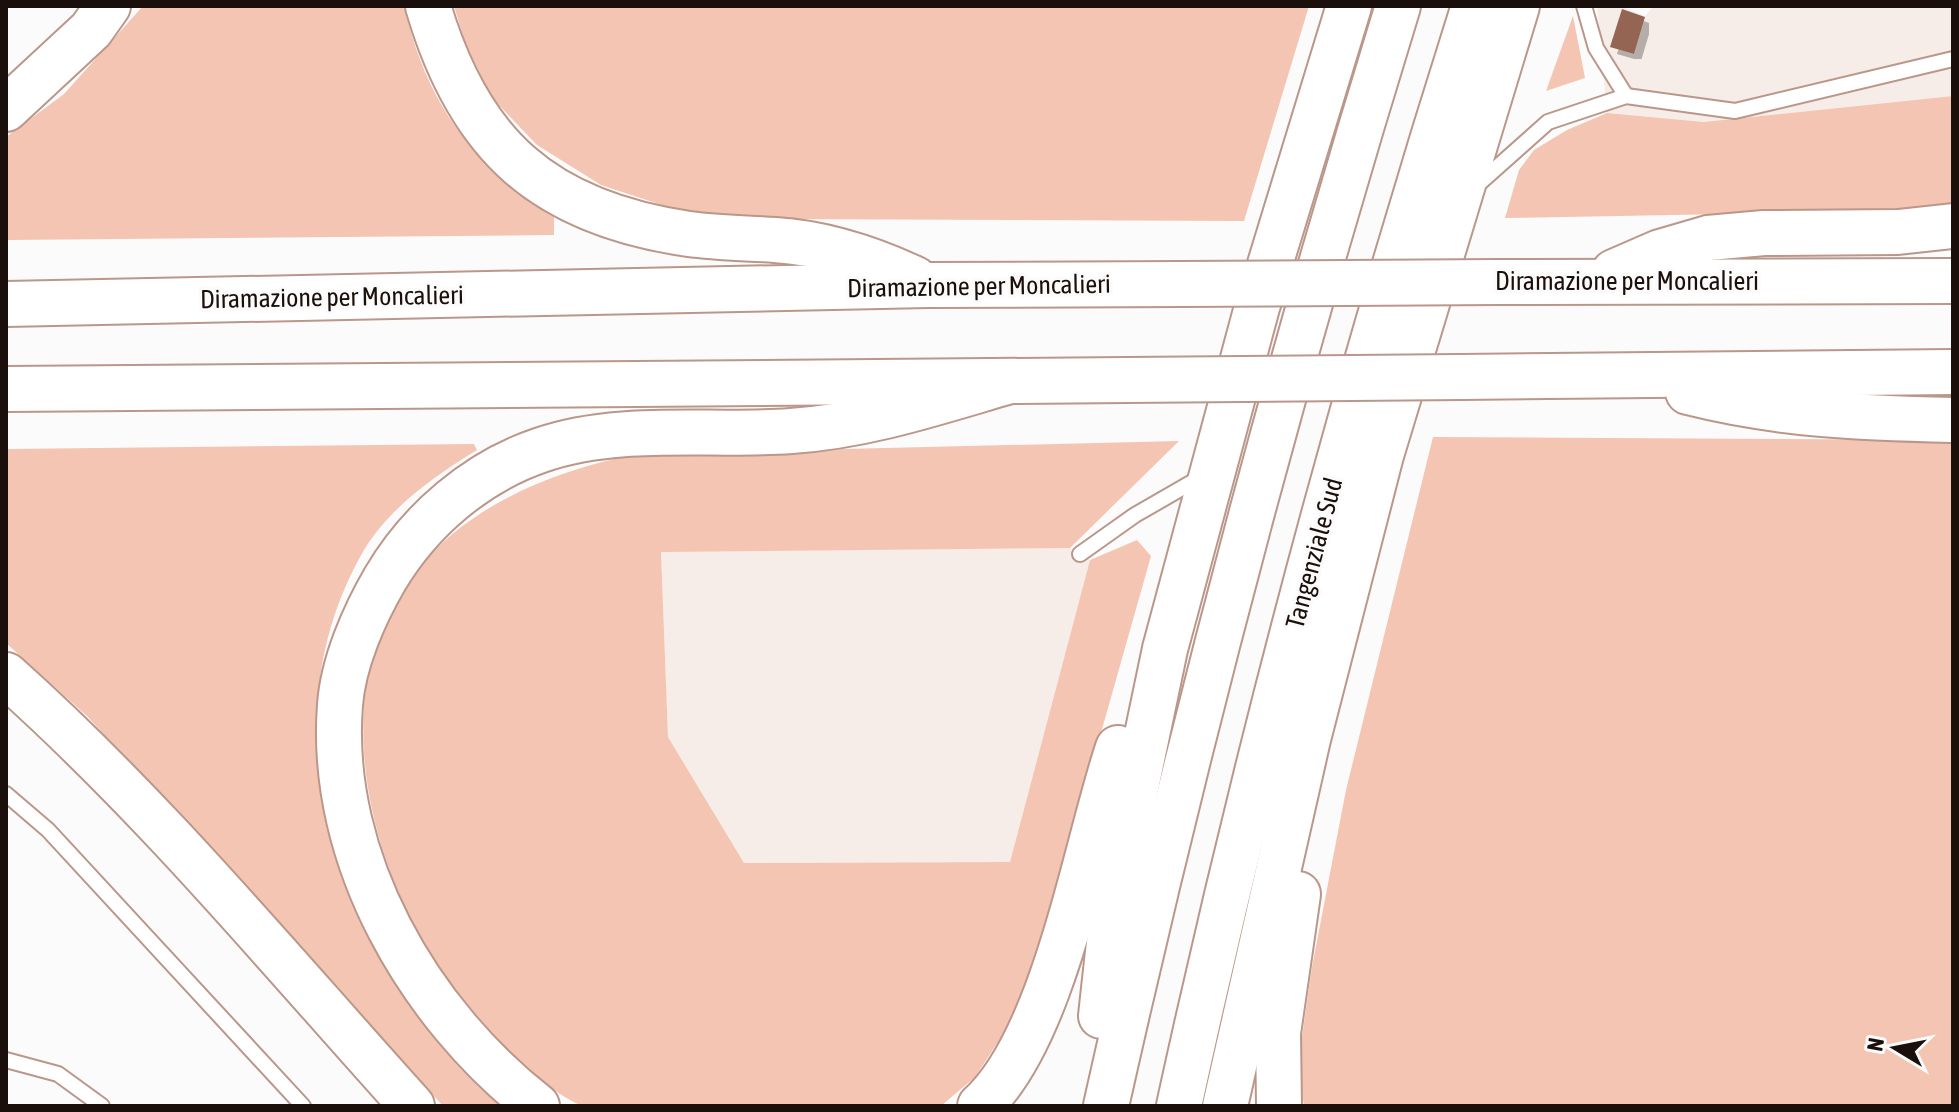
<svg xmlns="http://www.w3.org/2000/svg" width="1959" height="1112" font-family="'Asap Condensed',sans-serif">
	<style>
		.built { fill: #f6ece8 }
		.green { fill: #f4c5b2 }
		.building { fill: #946552; filter: url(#shadow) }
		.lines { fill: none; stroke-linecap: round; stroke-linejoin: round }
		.service-casing { stroke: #ba978a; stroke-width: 18 }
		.motorway-casing { stroke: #ba978a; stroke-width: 48 }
		.service { stroke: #fff; stroke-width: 14 }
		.motorway { stroke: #fff; stroke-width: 44 }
		.motorway-bridge-casing { stroke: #ba978a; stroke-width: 48; stroke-linecap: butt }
		.motorway-bridge { stroke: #fff; stroke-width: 44 }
		.labels { text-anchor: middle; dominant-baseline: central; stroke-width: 7; stroke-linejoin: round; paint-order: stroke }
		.street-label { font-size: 26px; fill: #1b0f0b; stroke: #fbfbfb }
	</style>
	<defs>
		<filter id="shadow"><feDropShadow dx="7" dy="7" stdDeviation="0" flood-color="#0004"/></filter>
	</defs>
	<rect width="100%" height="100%" fill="#fbfbfb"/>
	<g class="built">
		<path d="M1597,6H1619L1645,16L1654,6H1953V96L1704,122L1607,113Z"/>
		<path d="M1070,548L1090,560L1010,862L744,863L668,737L661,551Z"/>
	</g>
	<g class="green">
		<path d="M143,6H404C426,101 470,164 554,215V235L6,240V137L64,94Z"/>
		<path d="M454,6H1309L1244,221L769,219L683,212L601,185L537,145L492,98L465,43Z"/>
		<path d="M1573,16L1585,78L1546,91Z"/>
		<path d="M1953,96V210L1505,218L1519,170L1534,150L1567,130L1607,113L1704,122Z"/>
		<path d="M1433,437L1953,440V1106H1304L1298,1065L1312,967L1346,790Z"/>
		<path d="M1179,441L1070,548L661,552L668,737L744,863L1010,862L1090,560L1137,540L1151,556L1037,959L1009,1025L975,1077L941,1106C848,1106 754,1106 661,1106C641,1106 597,1111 580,1105C540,1088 488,1030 461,996C414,938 382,867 369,794C335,597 455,490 637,454Z"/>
		<path d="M474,444L477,450C435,476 390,507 364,550C255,738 347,974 500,1106H443L87,716L6,643V449Z"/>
	</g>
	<path class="building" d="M1622,9L1645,17L1634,54L1610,47Z"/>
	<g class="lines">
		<defs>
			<g id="service">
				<path d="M1626,96L1735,111L1953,59"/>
				<path d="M1475,187L1548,122L1626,96L1596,48L1584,6"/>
				<path d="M1080,554L1135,515L1201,477"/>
				<path d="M6,794L48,830L303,1106"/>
				<path d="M6,1060L58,1074L102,1106"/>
			</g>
			<g id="motorway">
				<path d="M428,6C469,146 544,213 689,234C718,238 746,238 775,240C825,243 870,258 915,279"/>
				<path d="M6,109L91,30L108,6"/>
				<path d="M1614,272L1660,252L1708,238L1764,233L1898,232L1953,226"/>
				<path d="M1497,282L1953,281"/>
				<path d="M6,304L928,285L1181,284"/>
				<path d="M1461,377L1953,372"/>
				<path d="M6,389L1127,380"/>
				<path d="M1688,392C1779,415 1860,418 1953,420"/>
				<path d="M6,675C153,806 280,960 412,1106"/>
				<path d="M1101,1016L1115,888L1165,649L1257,307L1349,6"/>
				<path d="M537,1106C419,1014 328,859 340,705C343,663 364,615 385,579C420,520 476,472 541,450C619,423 710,437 791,431C867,426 938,402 1010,381"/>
				<path d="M980,1106C1055,1037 1085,846 1118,748"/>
				<path d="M1106,1106C1189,735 1286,369 1398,6"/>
				<path d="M1179,1106C1260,735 1359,368 1474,6"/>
				<path d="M1225,1106L1308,739L1381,455L1517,6"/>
				<path d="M1279,1106L1278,1033L1298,894"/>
			</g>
		</defs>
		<use href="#service" class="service-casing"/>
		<use href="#motorway" class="motorway-casing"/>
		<use href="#service" class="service"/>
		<use href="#motorway" class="motorway"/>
		<defs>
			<g id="motorway-bridge">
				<path d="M1181,284L1497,282"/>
				<path d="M1127,380L1461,377"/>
			</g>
		</defs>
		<use href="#motorway-bridge" class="motorway-bridge-casing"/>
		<use href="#motorway-bridge" class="motorway-bridge"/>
	</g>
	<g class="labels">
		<g class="street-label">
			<text x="1627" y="281">Diramazione per Moncalieri</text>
			<text transform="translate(979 286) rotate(-1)">Diramazione per Moncalieri</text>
			<text transform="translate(332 297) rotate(-1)">Diramazione per Moncalieri</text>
			<text transform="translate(1314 553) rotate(-75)">Tangenziale Sud</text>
		</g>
	</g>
	<rect width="1959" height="1112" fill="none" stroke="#1b0f0b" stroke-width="16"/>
	<g transform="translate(1895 1048) rotate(280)" stroke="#fbfbfb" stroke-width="6" paint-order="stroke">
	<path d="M0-6L14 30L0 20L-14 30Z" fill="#1b0f0b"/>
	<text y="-12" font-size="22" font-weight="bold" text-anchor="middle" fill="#1b0f0b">N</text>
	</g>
</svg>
